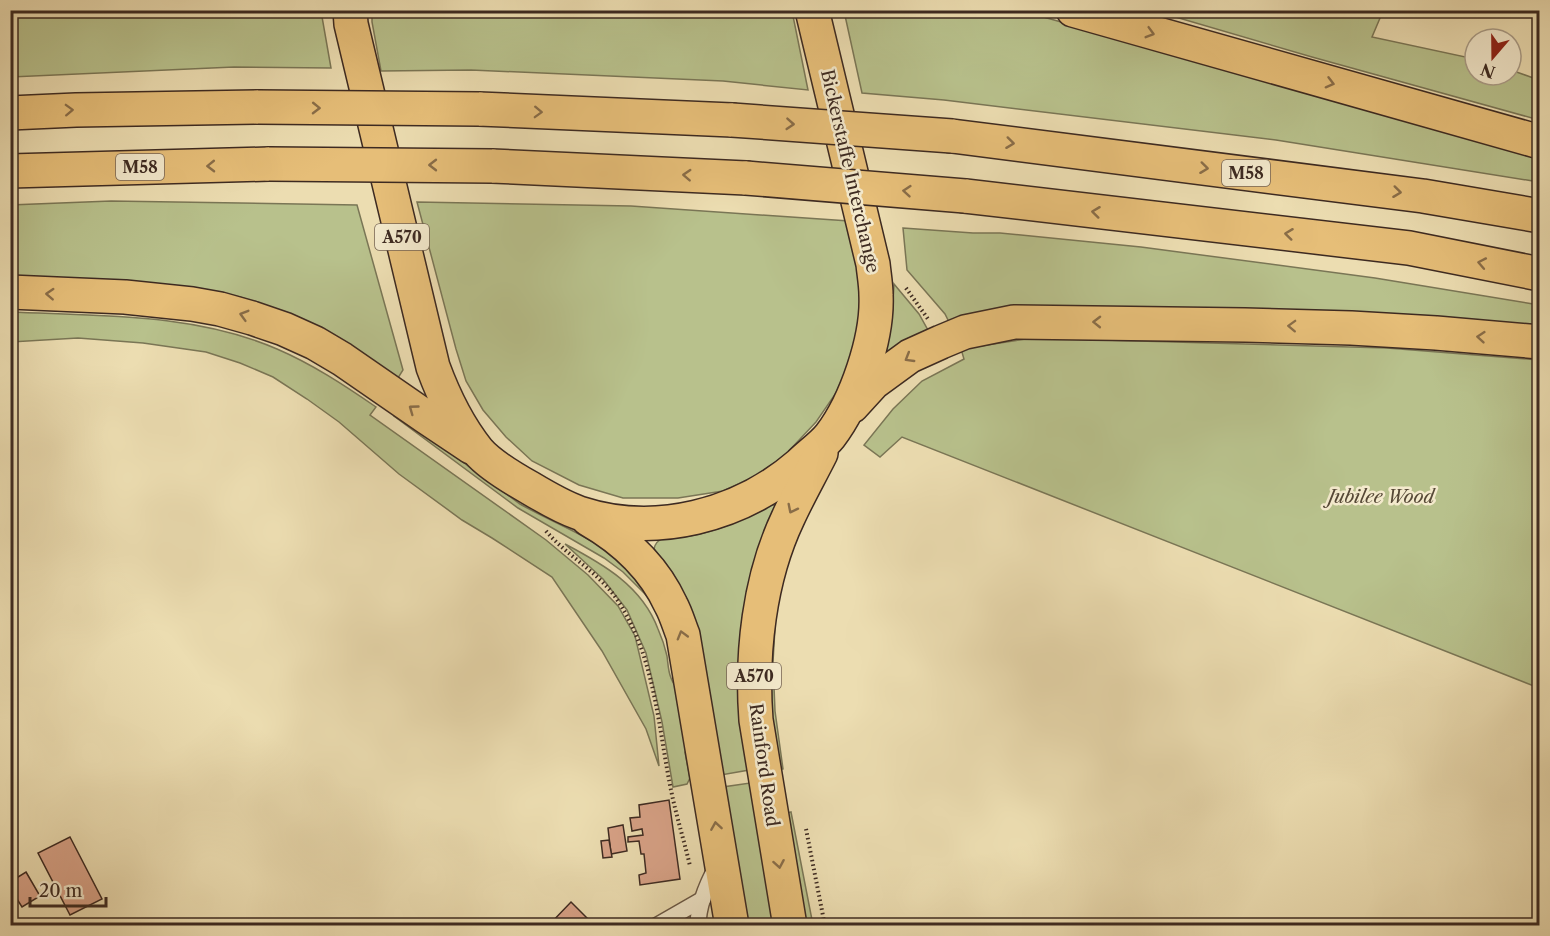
<svg xmlns="http://www.w3.org/2000/svg" width="1550" height="936" font-family="'Libre Caslon Text',serif">
	<style>
		.green { fill: #b8c18c; stroke: #7a7656; stroke-width: 1.5 }
		.building { fill: #d8a287; stroke: #3d2a21; stroke-width: 1.5 }
		.lines { fill: none; stroke-linecap: round; stroke-linejoin: round }
		.lane-casing { stroke: #695745; stroke-width: 18 }
		.highway-casing { stroke: #3d2a21; stroke-width: 36 }
		.path { stroke: #3d2a21; stroke-width: 4; stroke-dasharray: 1.5 3; stroke-linecap: butt }
		.lane { stroke: #f3e9cc; stroke-width: 15 }
		.highway { stroke: #e6be78; stroke-width: 33 }
		.highway-bridge-casing { stroke: #3d2a21; stroke-width: 36; stroke-linecap: butt }
		.highway-bridge { stroke: #e6be78; stroke-width: 33 }
		.oneway { stroke: #896d48 }
		.labels { text-anchor: middle; dominant-baseline: central; stroke-width: 5; stroke-linejoin: round; paint-order: stroke }
		.shield { fill: #f3e9cc; stroke: #746354; stroke-width: 1.5 }
		.shield-label { font-size: 16px; font-weight: bold; fill: #3d2a21 }
		.street-label { font-size: 18px; fill: #3d2a21; stroke: #f3e9cc }
		.park-label { font-size: 18px; font-style: italic; fill: #564836; stroke: #f3e9cc }
	</style>
	<rect width="100%" height="100%" fill="#ecddb1"/>
	<filter id="stains"><feTurbulence type="fractalNoise" baseFrequency=".00333" numOctaves="4"/><feColorMatrix values="0 0 0 0 .2 0 0 0 0 .09 0 0 0 0 .02 0 0 0 .5 -.17"/></filter>
	<radialGradient id="worn" r=".72"><stop offset=".6" stop-color="#630" stop-opacity="0"/><stop offset="1" stop-color="#630" stop-opacity=".3"/></radialGradient>
	<g class="green">
		<path d="M10,11H321L331,68L234,67L11,77Z"/>
		<path d="M372,11H792L808,90L723,81L471,70L381,71L372,22Z"/>
		<path d="M844,11H1022L1539,156V182L1276,140L944,100L862,93Z"/>
		<path d="M1155,11H1383L1372,37L1475,59V75H1511V70L1539,80V120L1312,57Z"/>
		<path d="M111,201L357,205L403,370L398,378L355,348L298,317L240,297L202,291L11,281L10,205Z"/>
		<path d="M417,202L631,206L849,221L864,290L860,325L851,359L836,393L816,422L785,455L758,475L723,491L678,498H623L579,485L532,461L506,437L483,410L466,381L456,349Z"/>
		<path d="M903,228L973,233H1000L1141,247L1375,278L1539,305V329L950,324L945,314L907,270Z"/>
		<path d="M894,284L919,314L929,332L886,354L892,320Z"/>
		<path d="M10,312C99,316 194,313 277,349C312,364 344,385 376,407L370,415L546,540L588,575L618,606L635,636L654,716L659,766L646,729L602,651L552,577L492,538L462,520L399,474L339,422L307,399L273,377L240,363L206,352L143,343L78,338L11,342Z"/>
		<path d="M1032,338L1387,348L1539,360V688L902,437L880,457L864,445L893,409L922,381L964,359L961,349Z"/>
		<path d="M396,413L520,504C560,527 600,538 632,573C638,581 644,587 647,596L623,572L604,558L518,508L394,416Z"/>
		<path d="M774,504L776,507L749,770L721,775L684,595L671,571L654,549C657,533 677,538 690,536C720,531 746,518 774,504Z"/>
		<path d="M565,544C603,564 642,586 658,629C662,638 665,647 667,656C668,663 668,671 671,678C673,684 678,689 680,694C685,709 686,733 689,749L685,752L690,778L687,784L673,787L662,722L646,653L627,610L603,579Z"/>
		<path d="M773,627L775,628L773,662L775,711L783,769L777,770L769,710Z"/>
		<path d="M750,783L774,925H747L723,787Z"/>
		<path d="M791,812L813,925H803L783,814Z"/>
	</g>
	<g class="building">
		<path d="M669,800L680,879L640,885L639,875L646,873L644,854H641L639,841L628,842V837L643,835L642,829L632,831L630,818L640,817L639,805Z"/>
		<path d="M623,825L627,851L611,854L608,828Z"/>
		<path d="M70,837L102,899L70,915L38,853Z"/>
		<path d="M609,840L612,857L603,858L601,841Z"/>
		<path d="M26,872L40,896L22,907L10,888V882Z"/>
		<path d="M571,902L588,919L582,926H548Z"/>
	</g>
	<g class="lines">
		<defs>
			<g id="lane">
				<path d="M656,926L703,899"/>
				<path d="M698,926C698,905 707,884 717,866"/>
			</g>
			<g id="highway">
				<path d="M350,10L351,24L433,367C444,397 458,426 478,451C490,465 514,479 530,488C545,497 562,507 579,513C655,538 740,516 800,464C809,455 822,446 830,436C856,402 878,338 876,295C876,285 874,274 873,264L812,10"/>
				<path d="M1073,10L1540,142"/>
				<path d="M479,109L732,120"/>
				<path d="M10,113L76,110L258,107"/>
				<path d="M952,136L1423,196L1540,216"/>
				<path d="M492,166L746,178"/>
				<path d="M10,171L269,164"/>
				<path d="M965,196L1409,248L1540,274"/>
				<path d="M10,292L125,297L192,304L220,309L252,318L284,329L315,343L342,359L426,417L471,447"/>
				<path d="M852,406L873,383L910,356L941,342L965,332L1014,322L1245,325L1351,328L1436,333L1540,342"/>
				<path d="M588,519C623,539 654,568 671,605C676,614 679,625 683,635L732,926"/>
				<path d="M790,926L756,720C751,654 759,579 788,518C798,496 810,475 821,453"/>
			</g>
		</defs>
		<use href="#lane" class="lane-casing"/>
		<use href="#highway" class="highway-casing"/>
		<g class="path">
			<path d="M906,288L928,319"/>
			<path d="M546,531C567,556 600,573 618,601C655,657 658,726 671,790C676,815 684,840 690,866"/>
			<path d="M806,829L825,926"/>
		</g>
		<use href="#lane" class="lane"/>
		<use href="#highway" class="highway"/>
		<defs>
			<g id="highway-bridge">
				<path d="M258,107L479,109"/>
				<path d="M732,120L952,136"/>
				<path d="M269,164L492,166"/>
				<path d="M746,178L965,196"/>
			</g>
		</defs>
		<use href="#highway-bridge" class="highway-bridge-casing"/>
		<use href="#highway-bridge" class="highway-bridge"/>
	</g>
	<defs><path id="oneway-chevron" d="M-2-3.5L2.5 0L-2 3.5" fill="none" stroke-width="1.6" stroke-linecap="round" stroke-linejoin="round" transform="scale(1.5)"/></defs>
	<g class="oneway">
		<use href="#oneway-chevron" transform="translate(1150 33) rotate(16)"/>
		<use href="#oneway-chevron" transform="translate(1330 83) rotate(15)"/>
		<use href="#oneway-chevron" transform="translate(316 108) rotate(1)"/>
		<use href="#oneway-chevron" transform="translate(69 110) rotate(-2)"/>
		<use href="#oneway-chevron" transform="translate(538 112) rotate(2)"/>
		<use href="#oneway-chevron" transform="translate(790 124) rotate(4)"/>
		<use href="#oneway-chevron" transform="translate(1010 143) rotate(7)"/>
		<use href="#oneway-chevron" transform="translate(433 165) rotate(-180)"/>
		<use href="#oneway-chevron" transform="translate(211 166) rotate(179)"/>
		<use href="#oneway-chevron" transform="translate(1204 168) rotate(7)"/>
		<use href="#oneway-chevron" transform="translate(687 175) rotate(-177)"/>
		<use href="#oneway-chevron" transform="translate(907 191) rotate(-175)"/>
		<use href="#oneway-chevron" transform="translate(1397 192) rotate(7)"/>
		<use href="#oneway-chevron" transform="translate(1096 212) rotate(-173)"/>
		<use href="#oneway-chevron" transform="translate(1289 234) rotate(-173)"/>
		<use href="#oneway-chevron" transform="translate(1482 263) rotate(-169)"/>
		<use href="#oneway-chevron" transform="translate(50 294) rotate(-177)"/>
		<use href="#oneway-chevron" transform="translate(244 315) rotate(-164)"/>
		<use href="#oneway-chevron" transform="translate(1097 322) rotate(-179)"/>
		<use href="#oneway-chevron" transform="translate(1292 326) rotate(-178)"/>
		<use href="#oneway-chevron" transform="translate(1481 337) rotate(-175)"/>
		<use href="#oneway-chevron" transform="translate(909 358) rotate(149)"/>
		<use href="#oneway-chevron" transform="translate(413 409) rotate(-144)"/>
		<use href="#oneway-chevron" transform="translate(792 509) rotate(117)"/>
		<use href="#oneway-chevron" transform="translate(682 635) rotate(-106)"/>
		<use href="#oneway-chevron" transform="translate(716 826) rotate(-99)"/>
		<use href="#oneway-chevron" transform="translate(779 864) rotate(80)"/>
	</g>
	<g class="labels">
		<g class="shield">
			<rect x="116" y="154" width="48" height="26" rx="4.5"/>
			<rect x="1222" y="160" width="48" height="26" rx="4.5"/>
			<rect x="375" y="224" width="54" height="26" rx="4.5"/>
			<rect x="727" y="663" width="54" height="26" rx="4.5"/>
		</g>
		<g class="shield-label">
			<text x="140" y="167">M58</text>
			<text x="1246" y="173">M58</text>
			<text x="402" y="237">A570</text>
			<text x="754" y="676">A570</text>
		</g>
		<g class="street-label">
			<text transform="translate(850 171) rotate(77)">Bickerstaffe Interchange</text>
			<text transform="translate(764 765) rotate(82)">Rainford Road</text>
		</g>
		<g class="park-label">
			<text x="1381" y="497">Jubilee Wood</text>
		</g>
	</g>
	<rect width="1550" height="936" fill="none" stroke="#ecddb1" stroke-width="36"/>
	<rect x="12" y="12" width="1526" height="912" fill="none" stroke="#3d2a21" stroke-width="3"/>
	<rect x="18" y="18" width="1514" height="900" fill="none" stroke="#3d2a21" stroke-width="1.5"/>
	<g transform="translate(1493 57) rotate(200)"><circle r="28" fill="#f3e9cc" stroke="#aa9d88" stroke-width="1.5"/>
	<path d="M0-4.5L10 22L0 15L-10 22Z" fill="#8f2418"/>
	<text y="-9" font-size="16" font-weight="bold" text-anchor="middle" fill="#3d2a21">N</text>
	</g>
	<path d="M30 897v9h76v-9" fill="none" stroke="#3d2a21" stroke-width="3"/>
	<text x="39" y="897" font-size="18" fill="#3d2a21" stroke="#f3e9cc" stroke-width="4.5" paint-order="stroke">20 m</text>
	<rect width="100%" height="100%" filter="url(#stains)"/>
	<rect width="100%" height="100%" fill="url(#worn)"/>
</svg>
